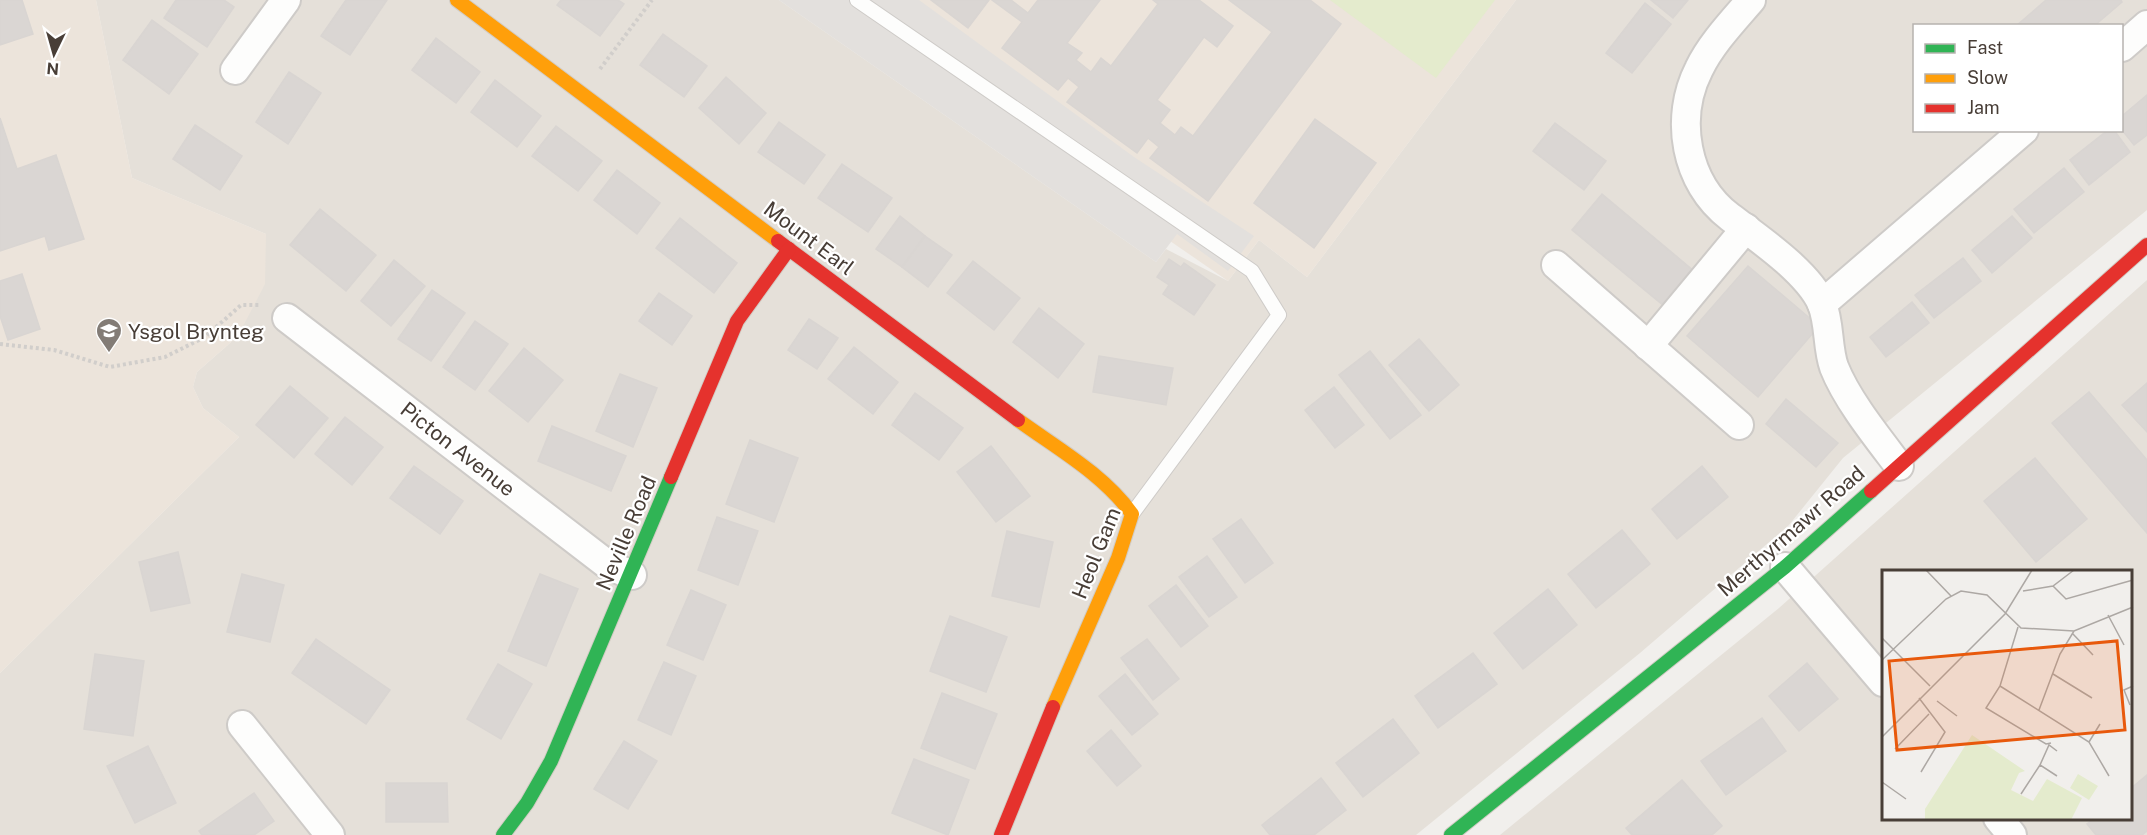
<svg xmlns="http://www.w3.org/2000/svg" width="2147" height="835" font-family="'Public Sans',sans-serif">
	<style>
		.residential { fill: #e5e0d9; fill-rule: evenodd }
		.education { fill: #ece4db }
		.green { fill: #e4ebcd }
		.parking { fill: #e3e0dd }
		.building { fill: #dad6d3; stroke: #d9d5d2; stroke-width: 1.5 }
		.lines { fill: none; stroke-linecap: round; stroke-linejoin: round }
		.lane-casing { stroke: #cecbc8; stroke-width: 16 }
		.street-casing { stroke: #cecbc8; stroke-width: 32 }
		.fast-casing { stroke: #d2ccc4; stroke-width: 16 }
		.slow-casing { stroke: #d2ccc4; stroke-width: 16 }
		.jam-casing { stroke: #d2ccc4; stroke-width: 16 }
		.path { stroke: #d1cecb; stroke-width: 4; stroke-dasharray: 3 3; stroke-linecap: butt }
		.lane { stroke: #fdfdfc; stroke-width: 14 }
		.street { stroke: #fdfdfc; stroke-width: 28 }
		.fast { stroke: #30b455; stroke-width: 14 }
		.slow { stroke: #ff9f0a; stroke-width: 14 }
		.jam { stroke: #e5322d; stroke-width: 14 }
		.labels { text-anchor: middle; dominant-baseline: central; stroke-width: 4.5; stroke-linejoin: round; paint-order: stroke }
		.street-label { font-size: 21px; fill: #483e37; stroke: #fff }
		.poi-label { font-size: 21px; fill: #483e37; stroke: #fff; text-anchor: start }
		.inset-road { fill: none; stroke: #ada8a4; stroke-width: 1.5 }
		.view { fill: #e8590c; fill-opacity: 0.15; stroke: #e8590c; stroke-width: 3 }
		.inset-edge { fill: none; stroke: #483e37; stroke-width: 3 }
	</style>
	<rect width="100%" height="100%" fill="#f1efec"/>
	<g class="residential">
		<path d="M96,0H779L1156,262L1166,249L1228,281L1259,240L1307,277L1516,0H2147V210L1843,458L1789,525L1640,653L1416,835H0V673L239,437L203,408L193,387L197,372L238,336L266,234L132,178ZM1914,26H2122V130H1914Z"/>
		<path d="M2147,280V835H1500L1779,608ZM1883,571H2130V818H1883Z"/>
	</g>
	<g class="education">
		<path d="M0,0H96L132,178L266,234L265,284L238,336L197,372L193,387L203,408L239,437L0,673Z"/>
		<path d="M821,0H1516L1307,277L1259,240L1228,281Z"/>
	</g>
	<path class="green" d="M1330,0H1495L1436,78Z"/>
	<path class="parking" d="M779,0H919L1134,157L1254,236L1228,271L1177,234L1156,262Z"/>
	<g class="building">
		<path d="M0,0H22L33,34L0,45Z"/>
		<path d="M176,0H224L234,7L207,47L164,18Z"/>
		<path d="M346,0H387L350,55L321,36Z"/>
		<path d="M561,0H618L624,4L600,36L557,5Z"/>
		<path d="M931,0H989L968,28Z"/>
		<path d="M992,0H1011L1028,13L1038,0H1100L1067,43L1082,53L1076,60L1091,72L1101,58L1111,66L1158,4L1153,0H1199L1233,26L1217,47L1204,37L1157,100L1170,110L1160,123L1175,135L1181,127L1193,136L1272,32L1229,0H1310L1341,24L1208,201L1150,158L1159,147L1148,138L1137,153L1067,102L1079,87L1068,78L1058,90L1002,48L1022,22Z"/>
		<path d="M1651,0H1688L1673,18Z"/>
		<path d="M2046,0H2121L2122,2L2094,26H2016Z"/>
		<path d="M1645,3L1671,24L1632,73L1606,53Z"/>
		<path d="M152,20L198,54L169,94L123,60Z"/>
		<path d="M663,34L707,66L684,97L640,65Z"/>
		<path d="M436,38L480,72L456,103L412,70Z"/>
		<path d="M289,72L321,93L288,144L256,122Z"/>
		<path d="M726,77L766,113L739,144L699,108Z"/>
		<path d="M495,80L541,116L517,147L471,112Z"/>
		<path d="M2147,95V135L2134,145L2122,130V116Z"/>
		<path d="M0,118L17,169L56,155L84,239L49,250L45,236L0,251Z"/>
		<path d="M1315,119L1376,163L1314,248L1254,203Z"/>
		<path d="M779,122L825,155L804,184L758,152Z"/>
		<path d="M1555,123L1606,161L1584,190L1533,151Z"/>
		<path d="M195,125L242,156L220,190L173,159Z"/>
		<path d="M556,126L602,161L578,191L532,156Z"/>
		<path d="M2108,130H2114L2130,152L2089,185L2070,160Z"/>
		<path d="M842,164L892,198L868,232L818,198Z"/>
		<path d="M2064,168L2084,192L2034,233L2014,209Z"/>
		<path d="M617,170L660,203L637,234L594,200Z"/>
		<path d="M1602,194L1694,271L1664,306L1572,230Z"/>
		<path d="M320,209L376,255L346,291L290,245Z"/>
		<path d="M900,216L925,236L902,267L876,249Z"/>
		<path d="M2012,216L2032,238L1992,273L1972,250Z"/>
		<path d="M680,218L737,263L714,293L656,248Z"/>
		<path d="M925,236L952,255L928,287L902,267Z"/>
		<path d="M1963,258L1981,281L1934,318L1915,295Z"/>
		<path d="M1169,259L1181,267L1184,263L1215,285L1194,315L1163,294L1169,285L1157,277Z"/>
		<path d="M394,260L425,286L391,326L361,301Z"/>
		<path d="M973,261L1020,298L994,330L947,293Z"/>
		<path d="M1748,266L1819,326L1758,397L1687,336Z"/>
		<path d="M22,274L40,329L8,340L0,316V281Z"/>
		<path d="M432,290L465,313L431,361L398,339Z"/>
		<path d="M659,293L692,316L672,345L639,321Z"/>
		<path d="M1912,302L1929,323L1886,357L1870,337Z"/>
		<path d="M1039,308L1084,344L1058,378L1013,342Z"/>
		<path d="M809,319L838,338L817,369L788,350Z"/>
		<path d="M475,321L508,344L475,390L443,367Z"/>
		<path d="M1419,339L1459,385L1429,411L1389,365Z"/>
		<path d="M854,347L898,382L873,414L828,379Z"/>
		<path d="M524,348L563,380L528,422L489,391Z"/>
		<path d="M1370,351L1421,415L1390,439L1339,375Z"/>
		<path d="M1099,356L1173,368L1166,405L1093,392Z"/>
		<path d="M620,374L657,388L633,447L596,431Z"/>
		<path d="M2147,383V432L2122,405Z"/>
		<path d="M290,386L328,418L294,458L256,425Z"/>
		<path d="M1334,387L1364,425L1335,448L1305,410Z"/>
		<path d="M2089,392L2147,460V533L2052,423Z"/>
		<path d="M915,393L963,428L939,460L892,425Z"/>
		<path d="M1786,399L1838,443L1816,467L1766,424Z"/>
		<path d="M345,417L383,447L352,485L315,454Z"/>
		<path d="M552,426L626,456L611,491L538,461Z"/>
		<path d="M750,440L798,458L774,522L726,504Z"/>
		<path d="M991,446L1030,496L996,522L957,472Z"/>
		<path d="M2035,458L2087,519L2036,562L1984,501Z"/>
		<path d="M414,466L463,501L440,534L390,498Z"/>
		<path d="M1702,466L1728,497L1677,539L1652,509Z"/>
		<path d="M717,517L758,531L738,585L698,570Z"/>
		<path d="M1241,519L1273,563L1245,583L1213,539Z"/>
		<path d="M1622,530L1650,564L1596,608L1568,574Z"/>
		<path d="M1007,531L1053,542L1039,607L992,596Z"/>
		<path d="M178,552L190,603L151,611L139,562Z"/>
		<path d="M1207,556L1237,597L1209,617L1179,577Z"/>
		<path d="M242,574L284,585L270,642L227,632Z"/>
		<path d="M540,574L578,589L546,666L508,651Z"/>
		<path d="M1176,585L1208,626L1181,647L1149,606Z"/>
		<path d="M1548,589L1577,625L1523,669L1494,633Z"/>
		<path d="M691,590L726,605L703,660L667,645Z"/>
		<path d="M950,616L1007,637L986,692L930,671Z"/>
		<path d="M316,639L390,690L366,724L292,673Z"/>
		<path d="M1147,639L1179,679L1153,700L1121,658Z"/>
		<path d="M1473,653L1497,684L1438,728L1415,696Z"/>
		<path d="M95,654L144,661L133,736L84,729Z"/>
		<path d="M664,662L696,676L671,735L638,720Z"/>
		<path d="M1807,663L1838,699L1799,731L1769,696Z"/>
		<path d="M498,664L532,684L501,739L467,719Z"/>
		<path d="M1125,674L1158,714L1132,735L1099,696Z"/>
		<path d="M942,693L997,714L975,769L921,748Z"/>
		<path d="M1762,718L1786,751L1726,795L1701,761Z"/>
		<path d="M1393,719L1419,753L1363,797L1336,763Z"/>
		<path d="M1111,730L1141,766L1117,786L1087,751Z"/>
		<path d="M624,741L657,761L628,809L594,789Z"/>
		<path d="M148,746L176,803L135,823L107,766Z"/>
		<path d="M914,759L969,780L948,835L892,813Z"/>
		<path d="M2147,775V831L2142,835H2096L2087,824L2095,818H2130V789Z"/>
		<path d="M1321,778L1346,810L1314,835H1270L1262,825Z"/>
		<path d="M1682,780L1722,826L1712,835H1632L1626,828Z"/>
		<path d="M386,783H447L448,822H386Z"/>
		<path d="M254,793L274,821L254,835H202L199,831Z"/>
	</g>
	<g class="lines">
		<defs>
			<path id="lane" d="M857,0L1252,271L1279,315L1132,514"/>
			<g id="street">
				<path d="M1751,0C1733,21 1711,44 1699,69C1674,118 1685,183 1730,217C1758,238 1808,272 1822,304C1830,324 1827,347 1834,367C1847,400 1877,437 1899,466"/>
				<path d="M2122,47L2147,25"/>
				<path d="M235,70L286,0"/>
				<path d="M1556,265L1739,425"/>
				<path d="M1822,304L2024,130"/>
				<path d="M287,318L608,565L632,575"/>
				<path d="M1648,346L1746,228"/>
				<path d="M1785,567L1883,682"/>
				<path d="M242,725L330,835"/>
				<path d="M1998,818L2012,835"/>
			</g>
			<g id="fast">
				<path d="M503,835L527,803L551,761L671,477"/>
				<path d="M1451,835L1785,567L1871,491"/>
			</g>
			<g id="slow">
				<path d="M457,0L778,241"/>
				<path d="M1018,420C1058,449 1103,474 1132,514L1118,558L1053,707"/>
			</g>
			<g id="jam">
				<path d="M778,241L1018,420"/>
				<path d="M671,477L737,321L789,249"/>
				<path d="M1871,491L2147,245"/>
				<path d="M1001,835L1053,707"/>
			</g>
		</defs>
		<use href="#lane" class="lane-casing"/>
		<use href="#street" class="street-casing"/>
		<use href="#fast" class="fast-casing"/>
		<use href="#slow" class="slow-casing"/>
		<use href="#jam" class="jam-casing"/>
		<g class="path">
			<path d="M600,69L652,0"/>
			<path d="M0,344L54,350L110,367L165,357L205,337L241,305H260"/>
		</g>
		<use href="#lane" class="lane"/>
		<use href="#street" class="street"/>
		<use href="#fast" class="fast"/>
		<use href="#slow" class="slow"/>
		<use href="#jam" class="jam"/>
	</g>
	<defs>
		<symbol id="school-pin" viewBox="-11 -11 22 30"><path d="M0 17L-7.5 6A9.5 9.5 0 1 1 7.5 6Z" fill="#837c76" stroke="#fff"/><path d="M0-5L7-2L0 1L-7-2ZM-4 1L0 2.5L4 1V4Q0 6-4 4Z" fill="#fff"/></symbol>
	</defs>
	<g fill-rule="evenodd">
		<use href="#school-pin" x="94" y="316" width="30" height="40"/>
	</g>
	<g class="labels">
		<g class="street-label">
			<text transform="translate(809 238) rotate(37)">Mount Earl</text>
			<text transform="translate(458 449) rotate(38)">Picton Avenue</text>
			<text transform="translate(1791 531) rotate(-41)">Merthyrmawr Road</text>
			<text transform="translate(626 533) rotate(-67)">Neville Road</text>
			<text transform="translate(1096 553) rotate(-68)">Heol Gam</text>
		</g>
		<g class="poi-label">
			<text x="128" y="331">Ysgol Brynteg</text>
		</g>
	</g>
	<g transform="translate(1882 570)">
		<rect width="250" height="250" fill="#f1efec"/>
		<path d="M90,165L143,201L137,203L129,220L151,231L165,209L200,228L189,250H43V239ZM196,204L216,216L207,230L188,218Z" fill="#e4ebcd"/>
		<path class="inset-road" d="M44,0L69,26M171,16L184,29L251,10M141,21L171,16L192,0M226,45L242,75M136,57L118,116L104,138L164,174L169,173M191,64L211,85M0,68L48,116M0,90L64,29L79,21L105,25L139,58L192,61L251,37M171,104L210,128M118,116L207,172L227,206M37,128L63,162L39,202M55,131L75,146M248,135L242,120L251,116M157,140L178,84L192,61M0,167L123,44L150,0M207,172L218,154M13,179L47,144M175,206L158,195L167,175L175,181M0,212L24,229M139,224L158,195"/>
		<path class="view" d="M235,71L243,160L15,180L7,91Z"/>
		<rect width="250" height="250" class="inset-edge"/>
	</g>
	<rect x="1913" y="24" width="210" height="108" fill="#ffffff" stroke="#b6b2af" stroke-width="1.5"/>
	<rect x="1925" y="44" width="30" height="9" fill="#30b455" stroke="#b6b2af" stroke-width="1.5"/>
	<text x="1967" y="54" font-size="18" fill="#483e37">Fast</text>
	<rect x="1925" y="74" width="30" height="9" fill="#ff9f0a" stroke="#b6b2af" stroke-width="1.5"/>
	<text x="1967" y="84" font-size="18" fill="#483e37">Slow</text>
	<rect x="1925" y="104" width="30" height="9" fill="#e5322d" stroke="#b6b2af" stroke-width="1.5"/>
	<text x="1967" y="114" font-size="18" fill="#483e37">Jam</text>
	<g transform="translate(54 54) rotate(185)" stroke="#ffffff" stroke-width="4.5" paint-order="stroke">
	<path d="M0-4.5L10 22L0 15L-10 22Z" fill="#483e37"/>
	<text y="-9" font-size="16" font-weight="bold" text-anchor="middle" fill="#483e37">N</text>
	</g>
</svg>
